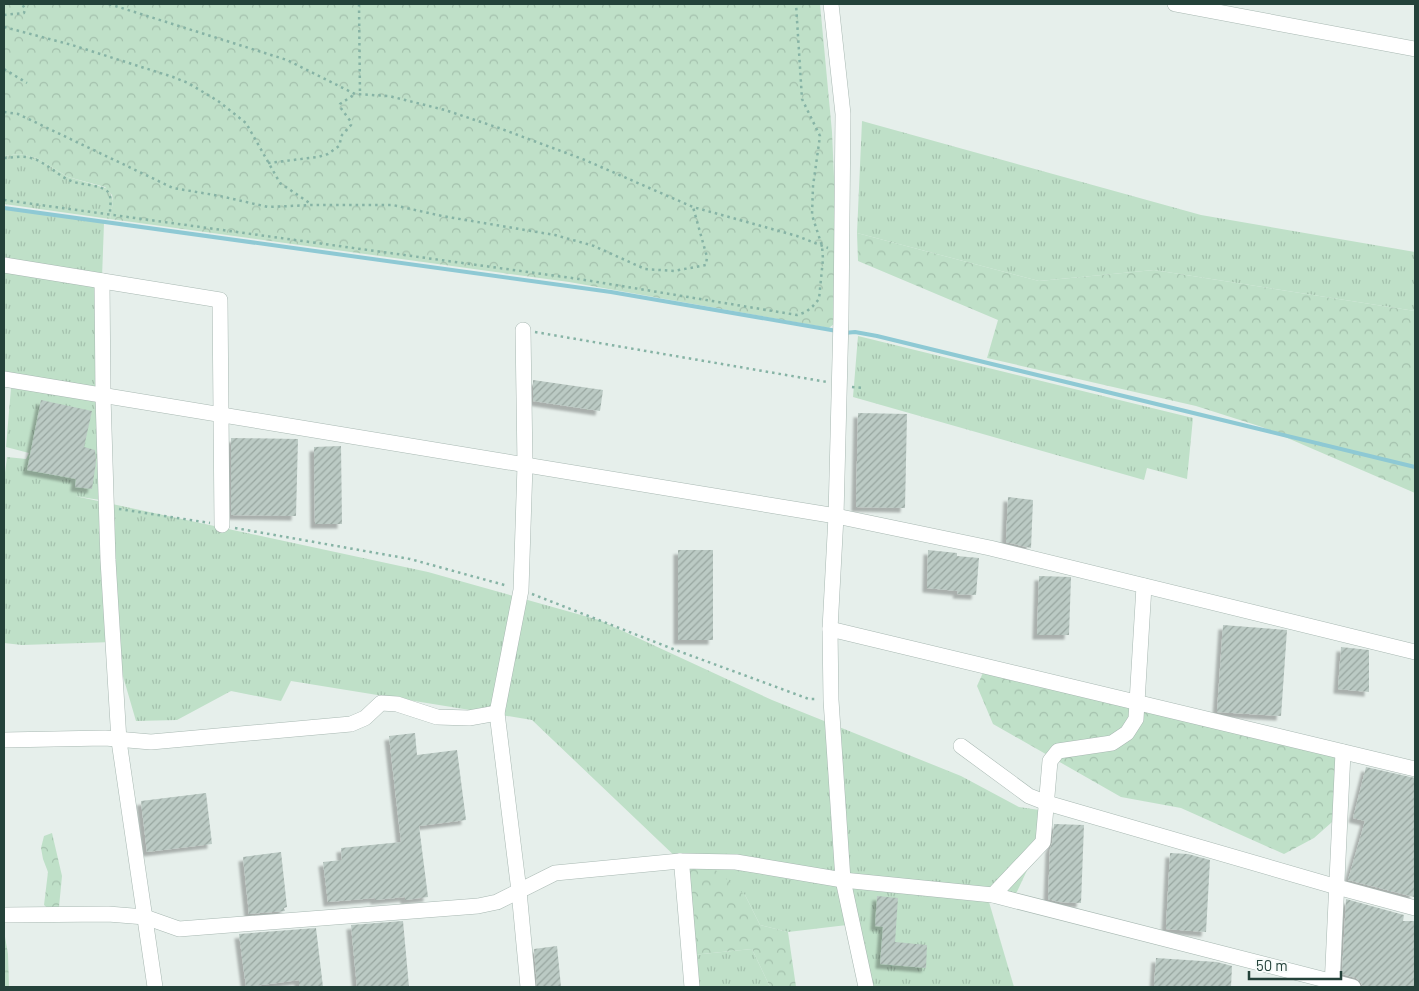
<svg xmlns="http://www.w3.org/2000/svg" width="1419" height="991" font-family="Barlow,sans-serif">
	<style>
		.grass { fill: url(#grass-tufts) }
		.forest { fill: url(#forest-crowns) }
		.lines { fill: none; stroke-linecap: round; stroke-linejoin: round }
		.stream { stroke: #8ec9d4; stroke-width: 4 }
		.building { fill: url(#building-hatch); filter: url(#shadow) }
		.minor-casing { stroke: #a8b8b2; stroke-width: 16 }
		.path { stroke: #86b3a5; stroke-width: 2.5; stroke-dasharray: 2.5 4; stroke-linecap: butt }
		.minor { stroke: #fff; stroke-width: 15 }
	</style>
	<defs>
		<pattern id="grass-tufts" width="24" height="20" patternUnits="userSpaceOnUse" patternTransform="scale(1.25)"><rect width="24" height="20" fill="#bfe0c8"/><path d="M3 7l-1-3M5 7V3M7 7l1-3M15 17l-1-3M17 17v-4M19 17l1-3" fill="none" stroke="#a4c1ad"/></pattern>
		<pattern id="forest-crowns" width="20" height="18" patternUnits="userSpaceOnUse" patternTransform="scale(1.25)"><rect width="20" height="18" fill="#bfe0c8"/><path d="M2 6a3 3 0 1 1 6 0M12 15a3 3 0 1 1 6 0" fill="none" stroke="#a4c1ad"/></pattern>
		<pattern id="building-hatch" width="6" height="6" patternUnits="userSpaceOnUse" patternTransform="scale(1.25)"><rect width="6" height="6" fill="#bbcac4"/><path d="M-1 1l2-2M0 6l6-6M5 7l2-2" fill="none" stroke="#98a6a0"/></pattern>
		<filter id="shadow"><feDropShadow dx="-4.5" dy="4.5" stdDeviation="1" flood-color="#0004"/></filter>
	</defs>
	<rect width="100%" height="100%" fill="#e6efeb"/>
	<g class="grass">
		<path d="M862,121L1201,215L1415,252V311L1154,270L1039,281L857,233Z"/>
		<path d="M19,154L37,158L68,177L109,189L113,201L110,219L4,204V156Z"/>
		<path d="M4,208L104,223L98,387L4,373Z"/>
		<path d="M858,336L1193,418L1187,479L1147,468L1144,480L853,397Z"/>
		<path d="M11,388L101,401L106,501L75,496L428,572L599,620L772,700L961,776L1019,807L1046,811L1045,832L1013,900L849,874L847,925L788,932L760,925L745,895L680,861L532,720L291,681L281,701L231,691L177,720L136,721L113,642L22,645L4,643V481L7,457L26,459L29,453L6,447Z"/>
		<path d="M849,880L989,902L1014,987H871Z"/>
		<path d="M752,949L770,987H694L692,955Z"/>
	</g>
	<g class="forest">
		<path d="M4,4H820L832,132L837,244L835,323L829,328L569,282L110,219L113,201L112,195L105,187L68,177L37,158L19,154L4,156Z"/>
		<path d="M857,233L1039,281L1154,270L1415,311V493L1262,427L1196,406L987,358L998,320L858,261Z"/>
		<path d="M986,666L1339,757L1340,815L1314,838L1284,854L1181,808L1121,797L993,724L977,686Z"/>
		<path d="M52,833L62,876L59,907L50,910L44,905L48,872L43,859L41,848L44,836Z"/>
		<path d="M705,861L745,895L760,925L788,932L796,987H770L752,949L692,955L682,868Z"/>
		<path d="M4,931L8,954L9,987H4Z"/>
	</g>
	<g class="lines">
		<g class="stream">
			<path d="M4,208L611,292L837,331"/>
			<path d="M844,333L855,332L877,336L1415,467"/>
		</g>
	</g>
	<g class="building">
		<path d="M533,380L603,390L600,411L533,401Z"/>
		<path d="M41,400L92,411L84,447L95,450L96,462L92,489L75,487L76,479L27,470Z"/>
		<path d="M858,413L907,414L905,508L856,507Z"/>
		<path d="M231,438L298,439L296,516L231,515Z"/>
		<path d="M341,446L342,524H315L314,447Z"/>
		<path d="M1008,497L1033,500L1031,548L1006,542Z"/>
		<rect x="678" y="550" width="35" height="90"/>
		<path d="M928,550L957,553V556L979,558L976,595L957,594L958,591L927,588Z"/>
		<path d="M1039,576L1071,577L1069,635H1037Z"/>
		<path d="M1223,625L1287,630L1281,716L1217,712Z"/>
		<path d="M1341,647L1369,650V692L1338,689Z"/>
		<path d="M415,733L417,755L457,750L466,820L419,826L428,897L405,900V897L375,900V898L328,902L323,862L342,860L341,848L401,842L389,736Z"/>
		<path d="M1366,767L1415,778L1414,897L1348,880L1365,821L1353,818Z"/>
		<path d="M206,793L212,844L147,852L141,801Z"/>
		<path d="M1054,824L1084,825L1081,903L1059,902L1048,899L1050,849L1052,843Z"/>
		<path d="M281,852L287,907L284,908L285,911L249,914L243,857Z"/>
		<path d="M1170,853L1188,854L1210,860L1206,932L1166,929Z"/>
		<path d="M877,896L898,898L895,942L927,945L926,968L880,964L883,927L875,926Z"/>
		<path d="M1346,899L1404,915L1403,921H1415V987H1370L1362,985L1360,981L1356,978L1342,974Z"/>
		<path d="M403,921L409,987H357L351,925Z"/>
		<path d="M316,928L323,987H299V980L246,987L239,934Z"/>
		<path d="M557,946L561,987H537L534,949Z"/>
		<path d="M1156,958L1217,962L1232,966L1231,987H1154Z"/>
	</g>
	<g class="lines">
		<defs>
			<g id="minor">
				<path d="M831,4L843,114L841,318L836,516L830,629L831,700L843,880L866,987"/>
				<path d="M1175,4L1415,49"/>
				<path d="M4,265L220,300L222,525"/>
				<path d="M102,281L103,396L108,560L119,741L155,987"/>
				<path d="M523,330L525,465L521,590L497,713L519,891L528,987"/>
				<path d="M4,379L836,516L990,548L1415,652"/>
				<path d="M830,629L1415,769"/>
				<path d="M4,740L105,738L151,742L351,724L365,718L381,703L397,704L437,717L469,718L497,713"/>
				<path d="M961,746L1029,796L1047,803L1337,887L1415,908"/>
				<path d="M680,861L682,868L692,987"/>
				<path d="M993,895L1043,842L1050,761L1058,751L1112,743L1127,733L1136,719L1144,586"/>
				<path d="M4,915L108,914L145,917L179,929L478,906L497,902L555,873L680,861L736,862L843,880L993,895L1353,987"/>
				<path d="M1332,987L1343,752"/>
			</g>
		</defs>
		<use href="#minor" class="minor-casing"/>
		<g class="path">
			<path d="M109,4L287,60L355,94L389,96L445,110L499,128L585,160L693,207L797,236L828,248"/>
			<path d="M359,4L360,95"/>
			<path d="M4,15L24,13L25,9L22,4"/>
			<path d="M4,27L72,45L173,77L188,83L218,101L246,123L280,183L311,204"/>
			<path d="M4,69L27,83"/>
			<path d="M4,112L18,114L173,188L220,196L268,207L312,205H393L442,216L555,235L594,246L645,269L674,271L706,265L707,257L693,207"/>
			<path d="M4,158C13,158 22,155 31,158C47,162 58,177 74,182C83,185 102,185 108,192C112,197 110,207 110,214"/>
			<path d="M268,163L318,157L328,154L339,146L342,135L351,125V122L340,107V104L355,94"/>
			<path d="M4,200L579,279L797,315L806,312L813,306L819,299L823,259L822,246L812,215L813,186L820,136L802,99L796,4"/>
			<path d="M535,332L827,382"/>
			<path d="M852,387L863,388"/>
			<path d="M119,509L210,523"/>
			<path d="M235,528L410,559L508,586"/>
			<path d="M532,594L673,649L809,699H818"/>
		</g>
		<use href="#minor" class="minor"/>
	</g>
	<rect width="1419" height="991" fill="none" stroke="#24423a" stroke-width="10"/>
	<path d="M1249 971v8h92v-8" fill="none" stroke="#24423a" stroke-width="2.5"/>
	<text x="1256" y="971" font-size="15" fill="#24423a" stroke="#f7fbf9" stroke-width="4" paint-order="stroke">50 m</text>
</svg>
